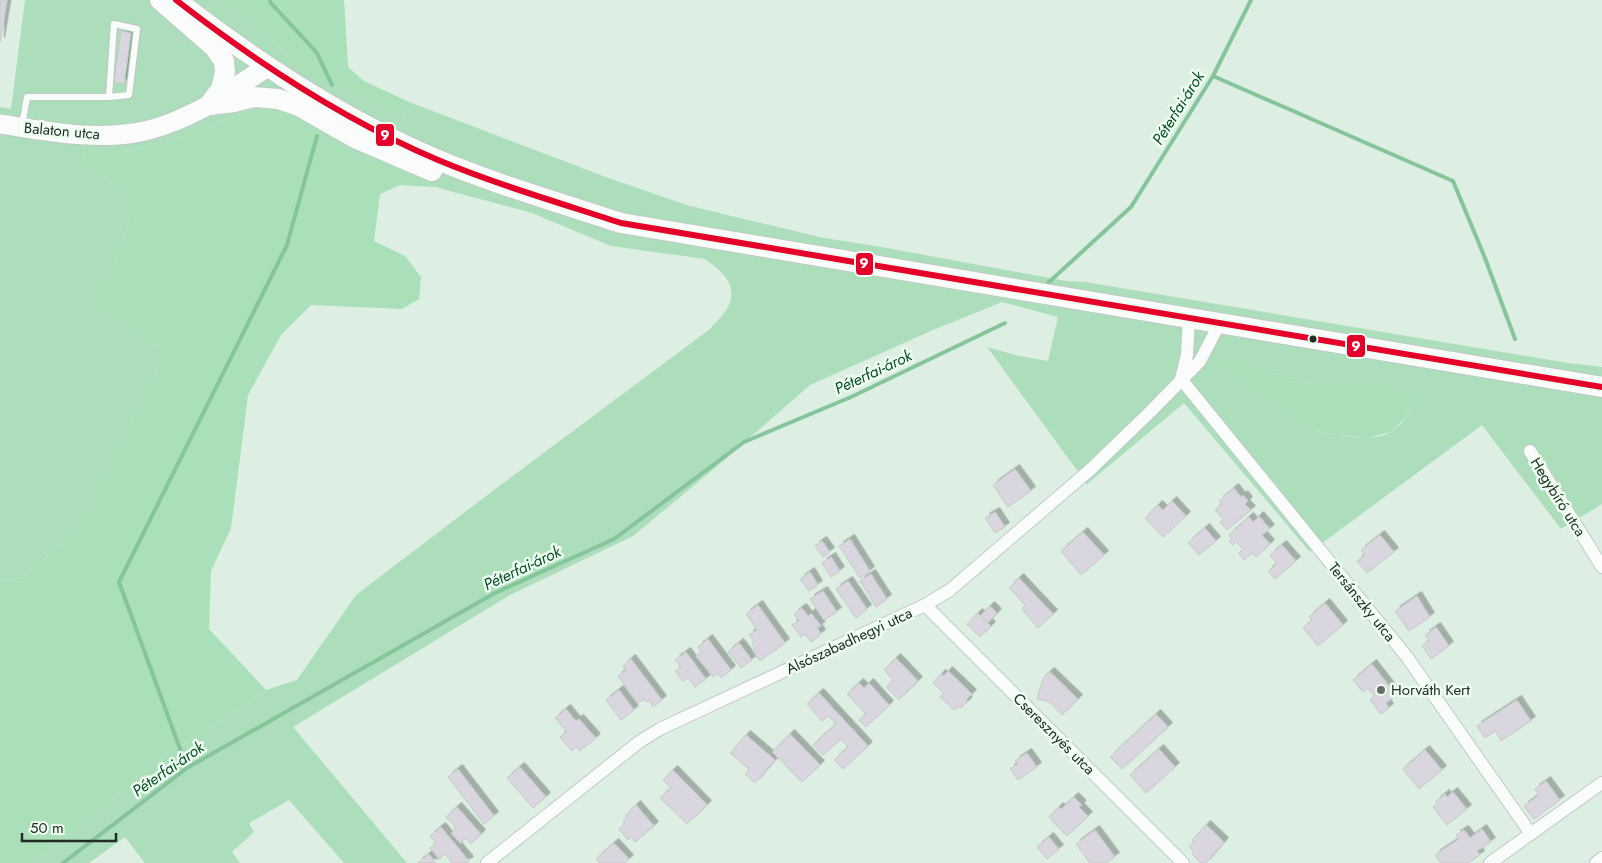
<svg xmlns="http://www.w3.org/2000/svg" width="1602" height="863" font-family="Jost,sans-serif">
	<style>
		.green { fill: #acdebb; fill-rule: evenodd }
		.forest { fill: #a9dfb9 }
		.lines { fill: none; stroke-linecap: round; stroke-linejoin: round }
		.stream { stroke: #86c59b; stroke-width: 4 }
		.building { fill: #d9d6df; stroke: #c5c9c9; filter: url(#shadow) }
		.lane-casing { stroke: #becbc2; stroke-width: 8 }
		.street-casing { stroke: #becbc2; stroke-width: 14 }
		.secondary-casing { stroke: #becbc2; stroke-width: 21 }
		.primary-casing { stroke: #becbc2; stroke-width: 22 }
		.lane { stroke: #fafcfb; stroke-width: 6 }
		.street { stroke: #fafcfb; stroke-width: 12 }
		.secondary { stroke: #fafcfb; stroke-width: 19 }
		.primary { stroke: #fafcfb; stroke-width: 20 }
		.bus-1-casing { stroke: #edfef1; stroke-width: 10 }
		.bus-1 { stroke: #e4002b; stroke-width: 6 }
		.bus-dot { fill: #212c24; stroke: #edfef1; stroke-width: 2 }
		.poi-dot { fill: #637066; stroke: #edfef1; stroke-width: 2 }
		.labels { text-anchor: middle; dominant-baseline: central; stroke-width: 5; stroke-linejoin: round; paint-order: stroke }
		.street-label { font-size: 15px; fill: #212c24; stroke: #edfef1 }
		.poi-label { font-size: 15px; fill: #212c24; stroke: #edfef1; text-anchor: start }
		.water-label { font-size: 16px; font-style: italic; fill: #0d4d29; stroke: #edfef1 }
		.line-badge { stroke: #edfef1; stroke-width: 2 }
		.badge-label { font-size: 14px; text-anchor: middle; font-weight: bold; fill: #fff }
	</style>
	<defs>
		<filter id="shadow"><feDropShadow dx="4.5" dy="-4.5" stdDeviation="0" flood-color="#0004"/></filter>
	</defs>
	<rect width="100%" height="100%" fill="#ddeee2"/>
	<path class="green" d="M25,0H225L296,62L402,118L409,102L611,179L690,206L824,238L876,246L1066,281L1085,282L1568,363L1602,367V504L1561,529L1482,425L1310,552L1184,403L1087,484L987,347L1019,356L1048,361L1058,317L1002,302L933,330L810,385L721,463L633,536L510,595L293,727L407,863H344L289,800L249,823L254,832L232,852L240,863H145L125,837L89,863H33L88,821L146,769L266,690L297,680L356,595L486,496L710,329C716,322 724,315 728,307C739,285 722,271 705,259L611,246L532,213L435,187L269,103L180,138L110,154L83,148L86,169C99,176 115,182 125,193C145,214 104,280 93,303L165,352L84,522L23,578L0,581V107L11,109ZM1273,373L1314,384H1373L1417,402C1410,411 1402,425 1391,432C1372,443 1338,435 1317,431Z"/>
	<g class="forest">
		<path d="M225,0H344L348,67L364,81L409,102L402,118L349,92L296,62Z"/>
		<path d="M269,103L435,187L400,185L380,194L374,241L405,256L421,277L419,299L402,309L311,305L281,335L248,395L231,528L211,571L209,629L266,690L146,769L88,821L33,863H0V581L23,578L84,522L165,352L93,303C104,280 145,214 125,193C115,182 99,176 86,169L83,148L110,154L180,138Z"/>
		<path d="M1230,357L1273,373L1314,384H1373L1418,396L1417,402L1405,418L1391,432L1367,438L1338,435L1317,431L1224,368L1225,360Z"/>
	</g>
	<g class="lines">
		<g class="stream">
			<path d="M270,0V2L317,53L332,85"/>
			<path d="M1213,76L1453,181L1485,258L1515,339"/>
			<path d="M1048,283L1131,207L1213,76L1251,0"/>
			<path d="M187,768L119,582L287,245L317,136"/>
			<path d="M63,863L187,768L495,593L614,539L744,442L851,397L1005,323"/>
		</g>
	</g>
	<g class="building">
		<path d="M0,0H7L0,42Z"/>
		<path d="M121,31L131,33L124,84L114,82Z"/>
		<path d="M1015,469L1031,491L1008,507L993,485Z"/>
		<path d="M1234,488L1241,497L1243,495L1248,501L1245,504L1251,510L1227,530L1220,522L1223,519L1215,510L1222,504L1219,501Z"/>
		<path d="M1172,501L1186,516L1163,537L1145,518L1158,505L1163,510Z"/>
		<path d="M995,512L1005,527L995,533L985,518Z"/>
		<path d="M1259,516L1270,529L1262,535L1270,544L1256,557L1252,553L1244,560L1239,553L1243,549L1236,542L1233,545L1229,541L1232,538L1229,535L1249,517L1253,522Z"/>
		<path d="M1205,528L1216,541L1199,555L1188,543Z"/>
		<path d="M1083,532L1104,555L1081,575L1061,551Z"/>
		<path d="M1380,535L1394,552L1367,573L1357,561L1365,555L1361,550Z"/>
		<path d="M850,539L870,571L860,578L839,546Z"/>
		<path d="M822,541L830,552L823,557L815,546Z"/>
		<path d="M1282,545L1296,561L1275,579L1268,571L1277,564L1270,555Z"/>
		<path d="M831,557L840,571L831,577L822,563Z"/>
		<path d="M810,572L818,585L809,591L800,579Z"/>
		<path d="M871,574L887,599L876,607L860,581Z"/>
		<path d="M1019,578L1053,614L1038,628L1022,609L1025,605L1009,588Z"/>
		<path d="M848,581L867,609L856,618L836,589Z"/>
		<path d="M823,591L837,612L824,620L810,599Z"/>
		<path d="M1417,596L1430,617L1409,631L1395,611Z"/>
		<path d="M1325,603L1343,625L1318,646L1303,628L1312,620L1309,617Z"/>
		<path d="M758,605L785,643L760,661L753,651L755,649L752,644L754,642L749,635L757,630L746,614Z"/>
		<path d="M990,606L997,613L988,623L980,616Z"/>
		<path d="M802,608L808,616L811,613L821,626L817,628L821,634L811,642L805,634L801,637L792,625L799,621L794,614Z"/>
		<path d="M978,613L991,626L980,637L967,624Z"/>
		<path d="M1436,627L1449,646L1431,659L1422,646L1429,640L1425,635Z"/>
		<path d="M708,639L731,670L721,678L718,673L713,677L696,656L701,652L698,647Z"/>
		<path d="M739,643L752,660L741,668L728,652Z"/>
		<path d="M686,652L706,679L695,687L688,678L683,681L675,671L681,667L675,660Z"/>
		<path d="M896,658L918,681L899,700L886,687L893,680L884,670Z"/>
		<path d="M631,659L662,700L653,707L649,700L646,702L644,699L638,703L618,676L626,670L623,666Z"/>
		<path d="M1372,664L1396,695L1386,703L1389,708L1381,714L1370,700L1374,696L1368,688L1363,692L1353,680Z"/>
		<path d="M948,671L972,694L966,700L968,701L961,708L959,706L954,710L940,697L943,693L933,683L941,674L944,676Z"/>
		<path d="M1050,672L1078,699L1062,715L1050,702L1037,699L1043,678Z"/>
		<path d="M859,683L864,688L869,683L889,705L866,727L859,720L866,714L847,694Z"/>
		<path d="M619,690L634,710L621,720L606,700Z"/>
		<path d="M819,693L868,746L843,769L834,760L848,747L841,739L823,755L813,745L836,724L829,716L822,721L807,704Z"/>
		<path d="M1517,700L1531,721L1501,741L1495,731L1485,738L1477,726Z"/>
		<path d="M566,709L576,721L579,719L596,738L580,751L577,747L572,751L560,737L567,732L555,718Z"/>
		<path d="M1156,714L1168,727L1122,769L1110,757Z"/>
		<path d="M790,734L820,765L802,782L772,752Z"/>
		<path d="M746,735L775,760L755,783L745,774L749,769L730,753Z"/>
		<path d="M1159,749L1175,767L1146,793L1130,775Z"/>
		<path d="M1425,750L1442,770L1419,789L1403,769Z"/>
		<path d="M1027,753L1037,767L1018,780L1010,769L1018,764L1015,761Z"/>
		<path d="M520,767L546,797L533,808L507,778Z"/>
		<path d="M458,769L494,816L484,824L448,777Z"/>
		<path d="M673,770L707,805L687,824L660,798L671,788L663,780Z"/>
		<path d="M1546,781L1560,800L1534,819L1524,806L1539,795L1535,789Z"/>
		<path d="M1453,792L1467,809L1447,825L1433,807L1438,803L1436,801L1445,794L1447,797Z"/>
		<path d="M1074,797L1082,805L1079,807L1088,816L1067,836L1049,817L1059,807L1061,809Z"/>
		<path d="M636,805L654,826L635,842L631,837L628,840L619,829L625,823L623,821L627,817L625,816Z"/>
		<path d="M457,807L481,834L471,844L466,838L460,843L451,833L456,828L446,817Z"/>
		<path d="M1206,825L1224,842L1206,863H1201L1192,854L1194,852L1189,847L1194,842L1192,840Z"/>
		<path d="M441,827L469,861L466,863H452L445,854L439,859L430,848L436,843L430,836Z"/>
		<path d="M1482,829L1491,842L1477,851L1480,855L1468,863H1441L1435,855L1459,839L1456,835L1464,830L1470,838Z"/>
		<path d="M1095,830L1115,857L1106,863H1090L1076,844Z"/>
		<path d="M1049,837L1059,849L1047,859L1037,847Z"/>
		<path d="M614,843L629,859L625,863H600L596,859Z"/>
		<path d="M429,854L436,863H418Z"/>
	</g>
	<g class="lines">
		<defs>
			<path id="lane" d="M22,126L27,97H109L114,24L137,29L129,95L109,97"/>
			<g id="street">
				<path d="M1181,379L1407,657L1531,834"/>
				<path d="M1181,379L1187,355L1189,318"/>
				<path d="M1530,451L1602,567"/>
				<path d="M925,605L1183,863"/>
				<path d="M487,863L639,742L660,729L925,605L950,590L1091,469L1151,411L1200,361L1220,323"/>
				<path d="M1490,863L1602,783"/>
				<path d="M1596,863L1602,858"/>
			</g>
			<path id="secondary" d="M0,124C44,131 89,140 134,133C161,129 186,117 209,105"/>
			<g id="primary">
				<path d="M160,0L214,47L224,61L225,72L221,89L209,105"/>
				<path d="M176,0C257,63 344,120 438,160C498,185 560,203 621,223L1602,387"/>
				<path d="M216,100L267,67"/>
				<path d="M209,105L234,102L253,97L278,99L299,106L355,138L432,171"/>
			</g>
		</defs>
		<use href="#lane" class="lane-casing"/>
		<use href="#street" class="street-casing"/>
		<use href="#secondary" class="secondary-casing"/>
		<use href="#primary" class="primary-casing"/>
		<use href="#lane" class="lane"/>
		<use href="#street" class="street"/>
		<use href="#secondary" class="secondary"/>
		<use href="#primary" class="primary"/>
		<defs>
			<path id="bus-1" d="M176,0C257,63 344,120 438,160C498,185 560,203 621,223L1602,387"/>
		</defs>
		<use href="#bus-1" class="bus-1-casing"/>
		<use href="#bus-1" class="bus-1"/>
	</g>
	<circle class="bus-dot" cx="1313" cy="339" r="4.5"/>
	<circle class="poi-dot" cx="1381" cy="690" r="5"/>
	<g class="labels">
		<g class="street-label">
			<text transform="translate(62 131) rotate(5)">Balaton utca</text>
			<text transform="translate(1558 497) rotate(58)">Hegybíró utca</text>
			<text transform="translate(1362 602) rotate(51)">Tersánszky utca</text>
			<text transform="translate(849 641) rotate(-25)">Alsószabadhegyi utca</text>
			<text transform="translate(1054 734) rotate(45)">Cseresznyés utca</text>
		</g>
		<g class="poi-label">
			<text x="1391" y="690">Horváth Kert</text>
		</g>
		<g class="water-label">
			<text transform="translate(1178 108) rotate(-58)">Péterfai-árok</text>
			<text transform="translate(873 372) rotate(-25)">Péterfai-árok</text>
			<text transform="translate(522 568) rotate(-25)">Péterfai-árok</text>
			<text transform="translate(168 769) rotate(-35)">Péterfai-árok</text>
		</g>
	</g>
	<g class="line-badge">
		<rect x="375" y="123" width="20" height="24" rx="5" fill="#e4002b"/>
		<rect x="855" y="252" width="19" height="24" rx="5" fill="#e4002b"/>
		<rect x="1346" y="334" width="20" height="24" rx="5" fill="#e4002b"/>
	</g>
	<g class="badge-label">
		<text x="385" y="140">9</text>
		<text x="864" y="268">9</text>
		<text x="1356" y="351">9</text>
	</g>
	<path d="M22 833v8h94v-8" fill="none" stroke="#212c24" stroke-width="2.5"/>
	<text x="30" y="833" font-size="15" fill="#212c24" stroke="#edfef1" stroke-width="4" paint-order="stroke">50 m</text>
</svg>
